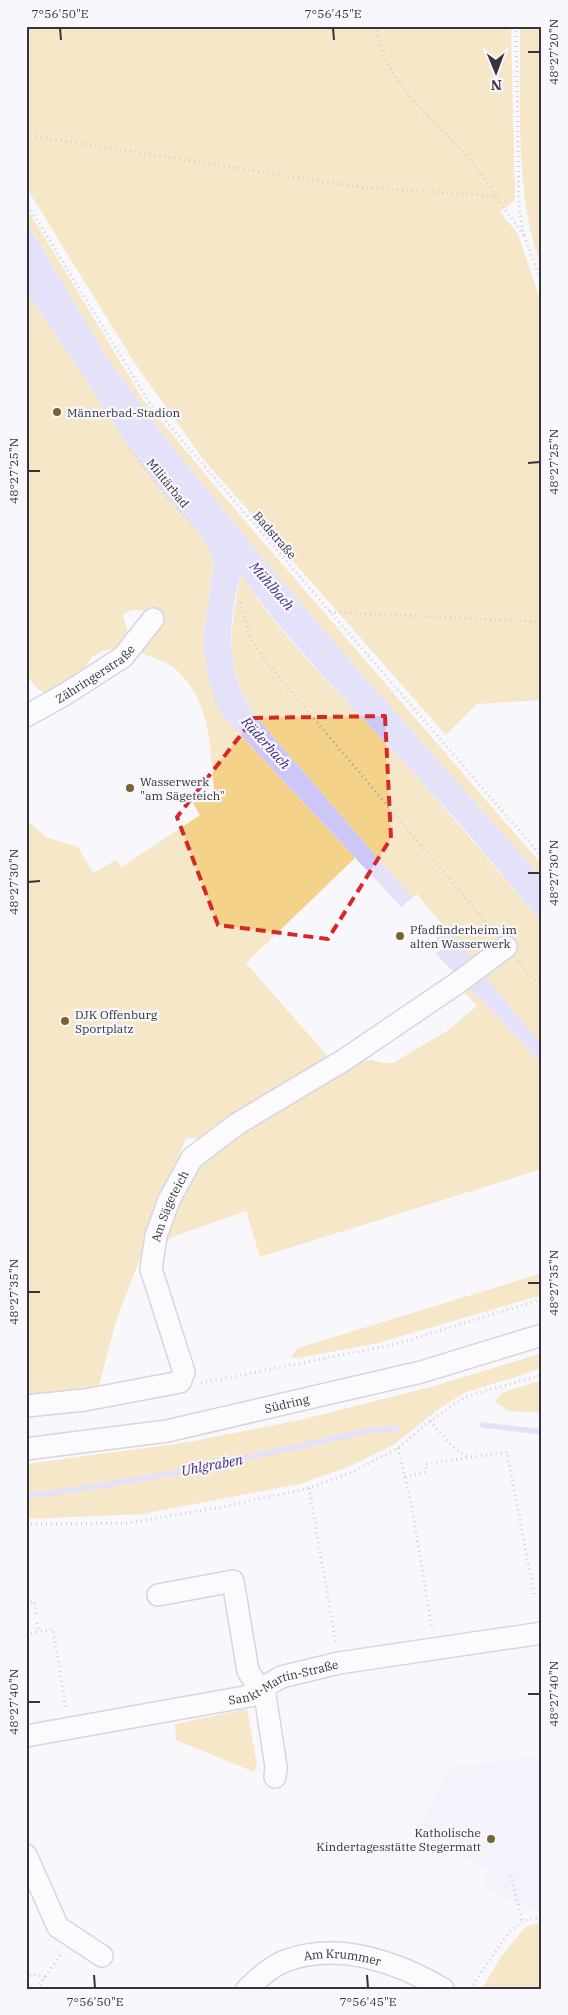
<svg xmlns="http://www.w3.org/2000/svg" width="568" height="2015" font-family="'IBM Plex Serif',serif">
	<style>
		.built { fill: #efeefc }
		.green { fill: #f4d289 }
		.water { fill: #cdc7f7 }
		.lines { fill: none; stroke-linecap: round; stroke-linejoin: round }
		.stream { stroke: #cdc7f7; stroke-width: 5.5 }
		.minor-casing { stroke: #aeabc4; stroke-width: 24 }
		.path { stroke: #a2a2a9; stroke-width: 3; stroke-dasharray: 1 4; stroke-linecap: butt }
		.minor { stroke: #fff; stroke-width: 21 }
		.marked { fill: none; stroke: #d62828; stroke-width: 4; stroke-dasharray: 10 6; stroke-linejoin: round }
		.ticks { fill: none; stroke: #35343e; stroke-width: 2 }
		.poi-dot { fill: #796332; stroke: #f7f7fc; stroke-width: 2 }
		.labels { text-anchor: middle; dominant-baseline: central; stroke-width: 4.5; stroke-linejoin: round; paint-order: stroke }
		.poi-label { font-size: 12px; fill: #35343e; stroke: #f7f7fc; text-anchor: start }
		.street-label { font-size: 12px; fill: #35343e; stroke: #f7f7fc }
		.water-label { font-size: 14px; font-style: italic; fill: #432b84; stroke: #f7f7fc }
		.neatline { fill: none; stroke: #35343e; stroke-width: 2 }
		.ticks-label { font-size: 12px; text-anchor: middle; fill: #35343e }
	</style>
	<rect width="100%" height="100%" fill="#f7f7fc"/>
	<path class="built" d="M542,1756V1910L540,1912L522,1906L482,1885L488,1870L458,1855L461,1848L418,1830L449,1767Z"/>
	<g class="green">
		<path d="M26,26H511L515,200L500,212L518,234L542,305V700L477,704L446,735L203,459L136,365L26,187Z"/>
		<path d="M520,26H542V269C514,195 521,105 520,26Z"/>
		<path d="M26,207L144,401L226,499L542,865V878L360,672L260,555L171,445L145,411L105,354L26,221Z"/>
		<path d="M26,292L77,366L130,449L161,490L194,527L207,545L214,561L203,640L220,713L355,858L246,963L330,1059L204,1139L186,1138L116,1321L99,1386L26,1396V819L46,837L78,847L93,873L116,860L122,867L200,815L193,803L214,790C210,746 211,699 174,668C166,661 152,658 142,653L153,611L132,610L123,615L129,636L119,648L102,651L91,658L78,679L49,694L39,690L26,675Z"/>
		<path d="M241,575C284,641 344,698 398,756C448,810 494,867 542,923V1045L417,894L412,898L254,714C249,705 243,696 239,686C226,650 233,612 241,575Z"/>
		<path d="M468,986L542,1063V1169L260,1257L246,1211L172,1237L161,1248L162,1234L201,1159L344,1063L373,1060L382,1063H393L447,1031L477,1006L463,991Z"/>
		<path d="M539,1274L542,1281V1295L378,1343L298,1358L291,1357L298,1348Z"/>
		<path d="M542,1353V1368L464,1393L440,1408L393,1445L348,1467L299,1484L142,1514L26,1519V1464L189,1442L309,1418L438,1385Z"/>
		<path d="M542,1380V1413L509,1411L495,1402L502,1393Z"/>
		<path d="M247,1709L257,1765L254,1772L176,1740L175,1724Z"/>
		<path d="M542,1922V1989H482L501,1957L525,1927Z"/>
	</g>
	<g class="water">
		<path d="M26,221L105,354L145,411L171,445L260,555L360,672L542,878V923C505,879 470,834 431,792C367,721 296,654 241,575C230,610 227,652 239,686C243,696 249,705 254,714L412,898L401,907L220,713L208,679L203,640L214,561L207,545L194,527L161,490L130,449L77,366L26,292Z"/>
		<path d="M447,929L542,1045V1063L436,954L444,947L436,938Z"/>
	</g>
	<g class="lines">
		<g class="stream">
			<path d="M483,1425L542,1432"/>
			<path d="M26,1496C141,1483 255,1456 368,1431L397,1428"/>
		</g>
		<defs>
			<g id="minor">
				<path id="s1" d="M26,716L64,695L123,657L153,619"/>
				<path id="s2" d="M26,1406L85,1400L180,1382L184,1372L151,1269L156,1236L169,1200L192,1158L237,1124L344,1060L456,984L506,947"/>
				<path id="s3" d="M26,1449L167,1431L421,1372L542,1335"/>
				<path d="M158,1595L233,1581L248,1671L260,1690"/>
				<path d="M264,1688L276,1767L275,1777"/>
				<path id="s4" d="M26,1736L250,1696L281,1677L339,1663L542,1633"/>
				<path d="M26,1855L58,1927L102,1956"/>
				<path id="s5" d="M247,1989C259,1978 272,1965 288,1960C340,1942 398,1962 443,1989"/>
			</g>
		</defs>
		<use href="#minor" class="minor-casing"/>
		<g class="path">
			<path d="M376,26C384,98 467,137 496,198"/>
			<path d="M516,26L519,208L524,235L542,283"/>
			<path d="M26,135L359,187L481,195L496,198L524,235"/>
			<path d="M26,202L149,402L542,857"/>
			<path d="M130,449L161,490L194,527"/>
			<path d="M240,602L251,640L277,675L495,933"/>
			<path d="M330,612L542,622"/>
			<path d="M518,961L542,989"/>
			<path d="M201,1383L396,1344L542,1299"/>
			<path d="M430,1421L453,1447L468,1457"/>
			<path d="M398,1448L412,1507L432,1630"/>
			<path d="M405,1477L426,1472V1464L507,1452L534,1594"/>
			<path d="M309,1488L336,1645"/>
			<path d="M26,1524L128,1523L222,1507L309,1488L352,1472L398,1448L430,1421L465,1397L542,1375"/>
			<path d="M26,1603L34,1601L36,1614"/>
			<path d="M37,1623L39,1632"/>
			<path d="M26,1634L53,1629L66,1709"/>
			<path d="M511,1875L522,1921"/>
			<path d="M26,1979L33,1974L45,1977"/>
			<path d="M37,1989L62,1952"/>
			<path d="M470,1989L509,1932L522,1921L542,1917"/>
		</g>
		<use href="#minor" class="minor"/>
	</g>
	<path d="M0 0H568V2015H0ZM385,716L391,838L328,939L218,925L177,817L254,718Z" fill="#f7f7fc" fill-opacity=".55" fill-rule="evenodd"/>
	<path class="marked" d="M385,716L391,838L328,939L218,925L177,817L254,718Z"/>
	<path class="ticks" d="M60,28L61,40M333,28L334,40M528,52H540M528,463L540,462M28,471H40M528,873H540M28,882L40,881M528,1283H540M28,1292H40M528,1694H540M28,1702H40M94,1975L95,1988M367,1975L368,1988"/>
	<g class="poi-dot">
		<circle cx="57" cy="412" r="5"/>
		<circle cx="130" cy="788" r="5"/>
		<circle cx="400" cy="936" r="5"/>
		<circle cx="65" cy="1021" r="5"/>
		<circle cx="491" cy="1839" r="5"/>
	</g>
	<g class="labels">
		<g class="poi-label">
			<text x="67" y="412">Männerbad-Stadion</text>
			<text x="140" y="781">Wasserwerk<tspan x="140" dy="14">"am Sägeteich"</tspan></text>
			<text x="410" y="929">Pfadfinderheim im<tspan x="410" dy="14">alten Wasserwerk</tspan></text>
			<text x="75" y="1014">DJK Offenburg<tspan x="75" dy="14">Sportplatz</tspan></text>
			<text x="481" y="1832" text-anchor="end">Katholische<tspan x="481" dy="14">Kindertagesstätte Stegermatt</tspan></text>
		</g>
		<g class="street-label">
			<text transform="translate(168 483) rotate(51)">Militärbad</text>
			<text transform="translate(275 535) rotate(49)">Badstraße</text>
			<text stroke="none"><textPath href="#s1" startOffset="81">Zähringerstraße</textPath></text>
			<text stroke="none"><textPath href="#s2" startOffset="341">Am Sägeteich</textPath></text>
			<text stroke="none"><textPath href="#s3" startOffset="265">Südring</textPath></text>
			<text stroke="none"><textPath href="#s4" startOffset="264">Sankt-Martin-Straße</textPath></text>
			<text stroke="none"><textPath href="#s5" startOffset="106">Am Krummer</textPath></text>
		</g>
		<g class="water-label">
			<text transform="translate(272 586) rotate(49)">Mühlbach</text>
			<text transform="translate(266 743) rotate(48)">Räderbach</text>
			<text transform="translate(212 1465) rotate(-11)">Uhlgraben</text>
		</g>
	</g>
	<rect width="568" height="2015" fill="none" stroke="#f7f7fc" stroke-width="55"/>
	<g transform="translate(496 72) rotate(179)" stroke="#f7f7fc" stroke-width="4" paint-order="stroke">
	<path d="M0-4L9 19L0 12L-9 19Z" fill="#35343e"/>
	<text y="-8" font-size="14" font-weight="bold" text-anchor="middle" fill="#35343e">N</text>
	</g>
	<rect x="28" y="28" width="512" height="1960" class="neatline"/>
	<g class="ticks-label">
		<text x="60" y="18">7°56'50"E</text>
		<text x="333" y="18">7°56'45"E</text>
		<text transform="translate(554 52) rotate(-90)" y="4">48°27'20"N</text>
		<text transform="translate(554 462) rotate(-90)" y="4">48°27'25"N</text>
		<text transform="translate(14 471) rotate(-90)" y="4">48°27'25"N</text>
		<text transform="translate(554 873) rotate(-90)" y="4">48°27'30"N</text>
		<text transform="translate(14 882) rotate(-90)" y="4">48°27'30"N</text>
		<text transform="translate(554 1283) rotate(-90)" y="4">48°27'35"N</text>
		<text transform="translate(14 1292) rotate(-90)" y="4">48°27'35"N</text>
		<text transform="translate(554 1694) rotate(-90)" y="4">48°27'40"N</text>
		<text transform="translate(14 1702) rotate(-90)" y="4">48°27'40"N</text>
		<text x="95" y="2006">7°56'50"E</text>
		<text x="368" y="2006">7°56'45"E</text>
	</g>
</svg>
